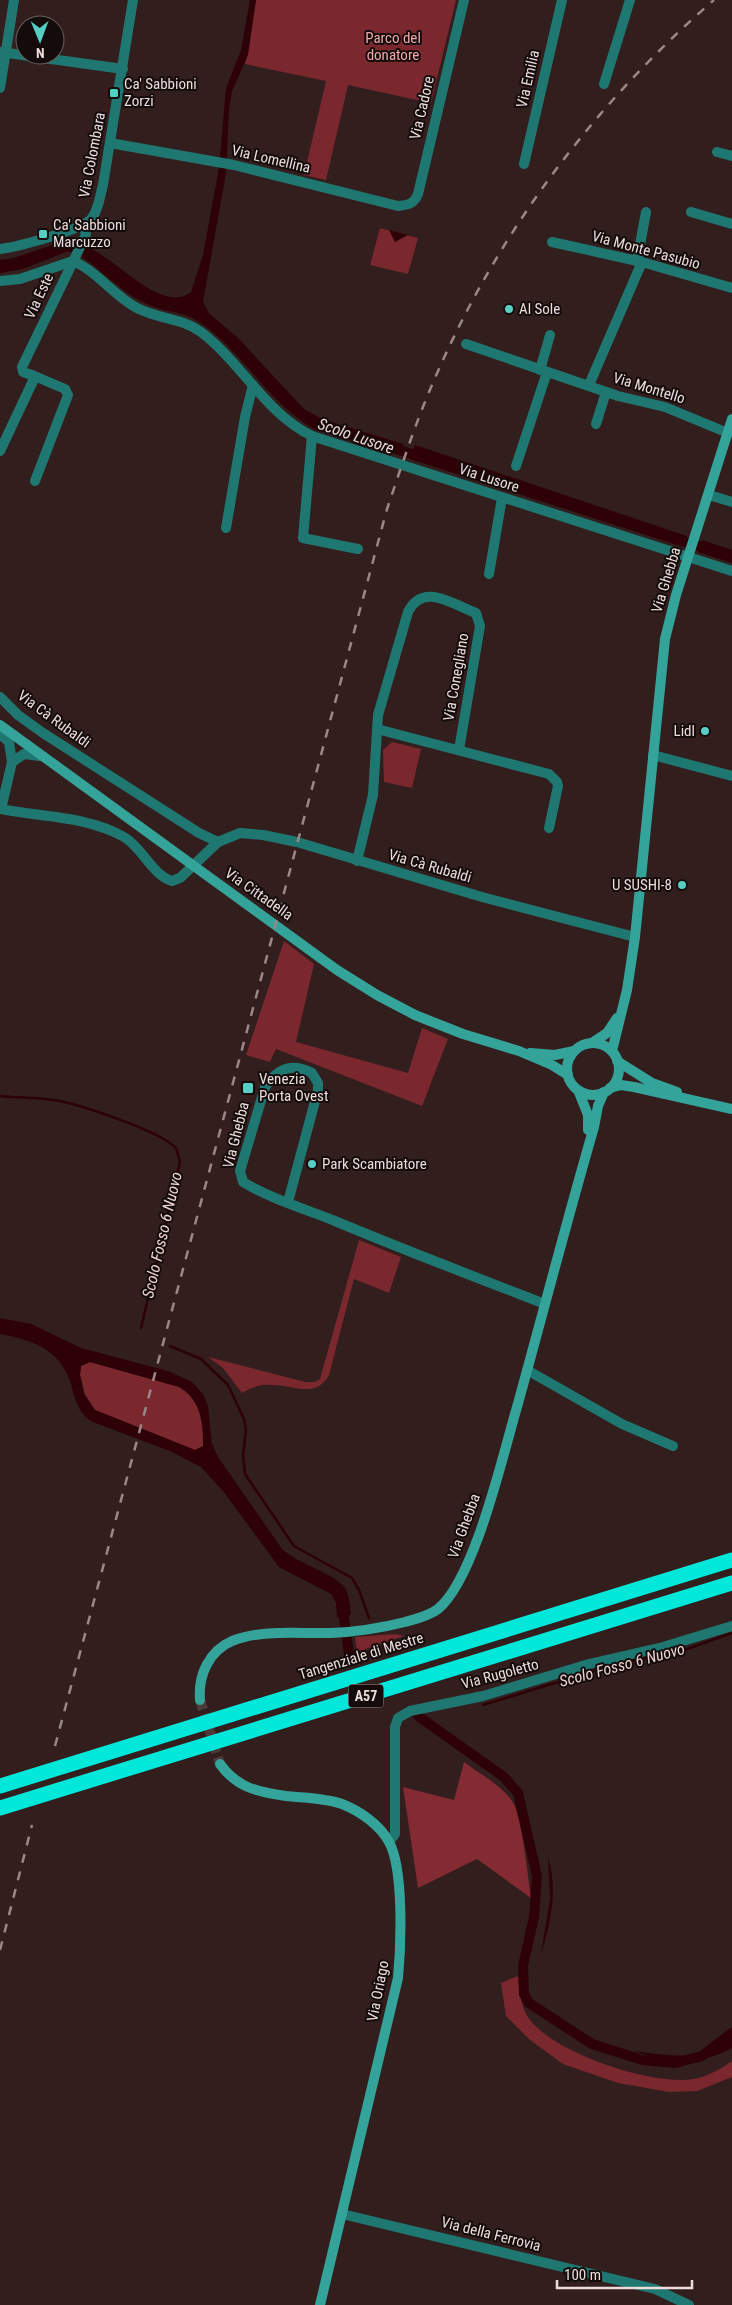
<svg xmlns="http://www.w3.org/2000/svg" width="732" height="2305" font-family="'Roboto Condensed',sans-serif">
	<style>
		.green { fill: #7a272e }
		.forest { fill: #832a32 }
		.water { fill: #2d0106; fill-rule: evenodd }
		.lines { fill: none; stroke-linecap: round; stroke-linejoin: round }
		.stream { stroke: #2d0106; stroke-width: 2.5 }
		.canal { stroke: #2d0106; stroke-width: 10 }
		.secondary-tunnel { stroke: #4f3a3a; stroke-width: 10; stroke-dasharray: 10 5; stroke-linecap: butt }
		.street { stroke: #1e7871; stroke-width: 10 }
		.secondary { stroke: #34a39a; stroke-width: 10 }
		.highway { stroke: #01e7d9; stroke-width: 15 }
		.rail { stroke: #9a8787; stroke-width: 2.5; stroke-dasharray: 9 9; stroke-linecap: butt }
		.poi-dot { fill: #56cec3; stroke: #140b0b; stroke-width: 2 }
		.labels { text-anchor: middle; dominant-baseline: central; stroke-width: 4; stroke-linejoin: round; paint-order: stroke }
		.shield { fill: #140b0b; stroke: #ab9d9d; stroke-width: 1 }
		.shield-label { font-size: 14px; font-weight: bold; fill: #ecdcdc }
		.park-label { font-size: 15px; fill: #f4a7a7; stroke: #140b0b }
		.street-label { font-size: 15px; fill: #ecdcdc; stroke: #140b0b }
		.poi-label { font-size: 15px; fill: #ecdcdc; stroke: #140b0b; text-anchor: start }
		.water-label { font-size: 16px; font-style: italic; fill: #eed3d3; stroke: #140b0b }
	</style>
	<rect width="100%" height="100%" fill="#331e1e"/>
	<g class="green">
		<path d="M256,0H456L431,103L348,85L326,180L304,175L326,81L245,64Z"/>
		<path d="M380,228L418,238L408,274L370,265Z"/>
		<path d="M392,742L421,749L412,788L384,782L383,750Z"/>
		<path d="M284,941L314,964L296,1042L408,1073L422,1028L448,1039L422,1106L276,1049L270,1062L246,1055Z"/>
		<path d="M359,1240L401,1257L389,1293L354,1279L329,1375C316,1399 294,1385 272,1385C261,1384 252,1387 242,1393L223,1368L208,1357L305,1382H315L320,1379Z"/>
		<path d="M90,1362L180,1387C201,1400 203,1423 203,1446L195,1450L95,1410L85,1394L80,1375L81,1366Z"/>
		<path d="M395,1634L404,1636L357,1652L355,1637Z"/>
		<path d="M518,1976C520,1990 520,2008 530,2020C556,2053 641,2081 683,2080C701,2080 718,2071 732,2061V2077L697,2091L669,2092L618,2083L563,2064L530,2040L506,2016L501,1983Z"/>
	</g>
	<path class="forest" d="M464,1762C480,1774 501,1785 512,1801C522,1815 528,1878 531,1898L477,1859L418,1888L403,1787L454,1800Z"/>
	<g class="water">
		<path d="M250,0H256L248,55L232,91L229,109L226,173L203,302L209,313L238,338L304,409L322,419L403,444L400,455L314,429C271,405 247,359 209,329C185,309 171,315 147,304C120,292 99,267 75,252H66L23,269L0,273V260L14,258L64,241C102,236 156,319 191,292L203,255L219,168L226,88L241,50Z"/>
		<path d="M389,230L408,235L395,242Z"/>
		<path d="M415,445L687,536L683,547L410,459Z"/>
		<path d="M702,540L732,550V563L698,552Z"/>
		<path d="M0,1318L31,1324L81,1348L168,1371L192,1382L203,1394L208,1406L212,1444L218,1457L282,1549C298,1564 336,1574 345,1588C350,1596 350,1607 351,1615L337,1617L336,1603L331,1594L279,1567L223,1491L201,1467L170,1451L93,1422C78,1414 75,1399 71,1384C60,1349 33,1340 0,1334ZM90,1362L179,1387C201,1400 204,1423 203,1446L195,1450L95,1410L84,1394L80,1375L81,1366Z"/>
		<path d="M548,1857C558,1889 551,1923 541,1954L550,1899Z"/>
		<path d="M732,2035V2048C702,2065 666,2063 634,2051C666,2055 708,2064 732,2035Z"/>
	</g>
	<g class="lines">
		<g class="stream">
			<path d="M0,1096C18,1098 36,1097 54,1100C79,1104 160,1131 176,1148L180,1162L141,1328"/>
			<path d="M170,1346L201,1359L228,1385L244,1419L246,1430L243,1455L245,1474L294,1546L352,1578L359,1590L369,1618"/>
			<path d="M483,1705L623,1662L676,1653L732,1633"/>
		</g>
		<g class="canal">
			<path d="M390,447L424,458"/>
			<path d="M673,538L732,556"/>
			<path d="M342,1604L349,1654"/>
			<path d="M418,1716L504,1777L518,1793L537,1876L534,1917L523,1966L524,1994L529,2003L592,2044L642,2060L675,2063L702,2056L732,2033"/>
		</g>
		<path class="secondary-tunnel" d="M200,1700L220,1764"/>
		<g class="street">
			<path d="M0,52L123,69"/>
			<path d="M604,84L630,0"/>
			<path d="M0,88L14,0"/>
			<path d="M110,143L234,165L398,206C408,205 414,204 418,194L464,0"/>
			<path d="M717,152L732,156"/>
			<path d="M524,164L562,0"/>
			<path d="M691,212L732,224"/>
			<path d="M552,242L642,262L732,288"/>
			<path d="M0,249C16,247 83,230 92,218C99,209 100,195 103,185L133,0"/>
			<path d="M637,261L646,212"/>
			<path d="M0,281L20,279L73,261C97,271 114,296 137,308C158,319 182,318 201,332C242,363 265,413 312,436L732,571"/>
			<path d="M466,344L618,396L665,407L728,433"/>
			<path d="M540,370L550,335"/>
			<path d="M32,375L65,389L68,395L35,481"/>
			<path d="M589,385L642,262"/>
			<path d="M596,424L606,392"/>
			<path d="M312,436L303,538L358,549"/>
			<path d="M0,451L33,381L32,375L23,372L22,367L84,239L86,234L83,226"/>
			<path d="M516,466L547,372"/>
			<path d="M709,495L732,502"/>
			<path d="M226,528L245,417L253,385"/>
			<path d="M489,574L502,498"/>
			<path d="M0,697L18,715L43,733L199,833L218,842"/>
			<path d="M377,729L549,774L557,782L558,786L549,828"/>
			<path d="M0,734L9,742L12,762L1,809"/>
			<path d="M653,755L732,776"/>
			<path d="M12,762L24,754L40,756"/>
			<path d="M0,809C41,817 87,816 124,837C142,847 152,875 172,881L180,878L218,842L240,833L263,835L297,842L482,897L635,937"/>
			<path d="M357,861L373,795L378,715L408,612C423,582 452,604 476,613L480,626L459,750"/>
			<path d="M288,1202L318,1090V1083L312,1073C292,1062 277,1069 265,1087L240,1171L243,1182C271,1199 305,1209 335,1221C404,1250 475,1277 545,1304"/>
			<path d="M527,1370L622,1424L673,1446"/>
			<path d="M389,1842L395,1834V1727L398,1718L410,1711L483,1696L589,1664L663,1647L732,1626"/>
			<path d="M342,2214L655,2289L689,2305"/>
		</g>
		<g class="secondary">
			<path d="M0,725L337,970L377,995L415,1015L463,1034L519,1051L552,1065L568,1075"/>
			<path d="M592,1043L607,1033L617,1018"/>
			<circle cx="593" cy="1069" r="26"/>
			<path d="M612,1051L627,990L635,937L665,639L676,595L732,419"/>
			<path d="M530,1053L555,1055L574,1051"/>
			<path d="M617,1061L652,1083L677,1092"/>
			<path d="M610,1088L621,1085L634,1087L732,1109"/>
			<path d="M578,1090L588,1115V1130"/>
			<path d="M200,1700C198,1675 209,1651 232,1641C262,1629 300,1634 331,1633C356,1632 381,1628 405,1622C416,1619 429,1616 438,1609C475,1579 503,1454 517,1407C543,1313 567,1220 594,1127L598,1106L604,1092"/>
			<path d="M220,1764C237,1788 258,1792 286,1796C304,1798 325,1798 342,1804C360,1811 380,1825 389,1842C404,1869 401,1946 398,1978L320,2305"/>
		</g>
		<g class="highway">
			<path d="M0,1786L732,1560"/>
			<path d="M0,1808L732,1583"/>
		</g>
		<g class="rail">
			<path d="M55,1746L387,509C402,465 416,421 435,378C498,232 595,103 714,0"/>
			<path d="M0,1950L32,1825"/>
		</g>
	</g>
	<g class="poi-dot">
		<rect x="109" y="88" width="10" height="10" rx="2.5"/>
		<rect x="38" y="229" width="10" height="10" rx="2.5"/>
		<circle cx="509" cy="309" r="5"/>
		<circle cx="705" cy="731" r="5"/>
		<circle cx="682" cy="885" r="5"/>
		<rect x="242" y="1082" width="12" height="12" rx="2.5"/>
		<circle cx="312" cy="1164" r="5"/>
	</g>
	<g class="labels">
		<rect class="shield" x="348.5" y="1684.5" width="35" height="23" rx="4"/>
		<g class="shield-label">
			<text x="366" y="1696">A57</text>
		</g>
		<g class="park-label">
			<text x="393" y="38">Parco del<tspan x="393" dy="17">donatore</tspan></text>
		</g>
		<g class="street-label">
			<text transform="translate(528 79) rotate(-77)">Via Emilia</text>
			<text transform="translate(422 108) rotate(-77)">Via Cadore</text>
			<text transform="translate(92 155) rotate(-79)">Via Colombara</text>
			<text transform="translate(271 159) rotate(13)">Via Lomellina</text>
			<text transform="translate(646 250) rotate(15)">Via Monte Pasubio</text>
			<text transform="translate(39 296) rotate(-65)">Via Este</text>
			<text transform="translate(649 388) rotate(17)">Via Montello</text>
			<text transform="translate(489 478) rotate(18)">Via Lusore</text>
			<text transform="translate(666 580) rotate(-73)">Via Ghebba</text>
			<text transform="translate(456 677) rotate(-80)">Via Conegliano</text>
			<text transform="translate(54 719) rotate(36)">Via Cà Rubaldi</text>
			<text transform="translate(430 866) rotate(16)">Via Cà Rubaldi</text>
			<text transform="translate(259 894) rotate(35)">Via Cittadella</text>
			<text transform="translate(236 1135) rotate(-76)">Via Ghebba</text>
			<text transform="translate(464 1526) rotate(-70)">Via Ghebba</text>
			<text transform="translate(361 1656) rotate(-17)">Tangenziale di Mestre</text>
			<text transform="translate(500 1674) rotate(-15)">Via Rugoletto</text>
			<text transform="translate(378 1991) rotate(-79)">Via Oriago</text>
			<text transform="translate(491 2234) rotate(14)">Via della Ferrovia</text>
		</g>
		<g class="poi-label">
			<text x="124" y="84">Ca' Sabbioni<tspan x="124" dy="17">Zorzi</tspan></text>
			<text x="53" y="225">Ca' Sabbioni<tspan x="53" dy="17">Marcuzzo</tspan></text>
			<text x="519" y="309">Al Sole</text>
			<text x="695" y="731" text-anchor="end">Lidl</text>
			<text x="672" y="885" text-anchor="end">U SUSHI-8</text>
			<text x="259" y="1079">Venezia<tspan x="259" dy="17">Porta Ovest</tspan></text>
			<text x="322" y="1164">Park Scambiatore</text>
		</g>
		<g class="water-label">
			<text transform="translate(356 436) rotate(19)">Scolo Lusore</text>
			<text transform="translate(162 1235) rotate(-77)">Scolo Fosso 6 Nuovo</text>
			<text transform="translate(622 1665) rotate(-15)">Scolo Fosso 6 Nuovo</text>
		</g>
	</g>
	<g transform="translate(40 40) rotate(179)"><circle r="24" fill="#140b0b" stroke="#6a5f5f"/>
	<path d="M0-4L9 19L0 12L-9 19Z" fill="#56cec3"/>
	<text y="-8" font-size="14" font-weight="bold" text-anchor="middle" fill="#ecdcdc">N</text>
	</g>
	<path d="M557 2280v8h135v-8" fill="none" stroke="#ecdcdc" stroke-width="2.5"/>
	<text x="564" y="2280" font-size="15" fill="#ecdcdc" stroke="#140b0b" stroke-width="4" paint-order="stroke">100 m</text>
</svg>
